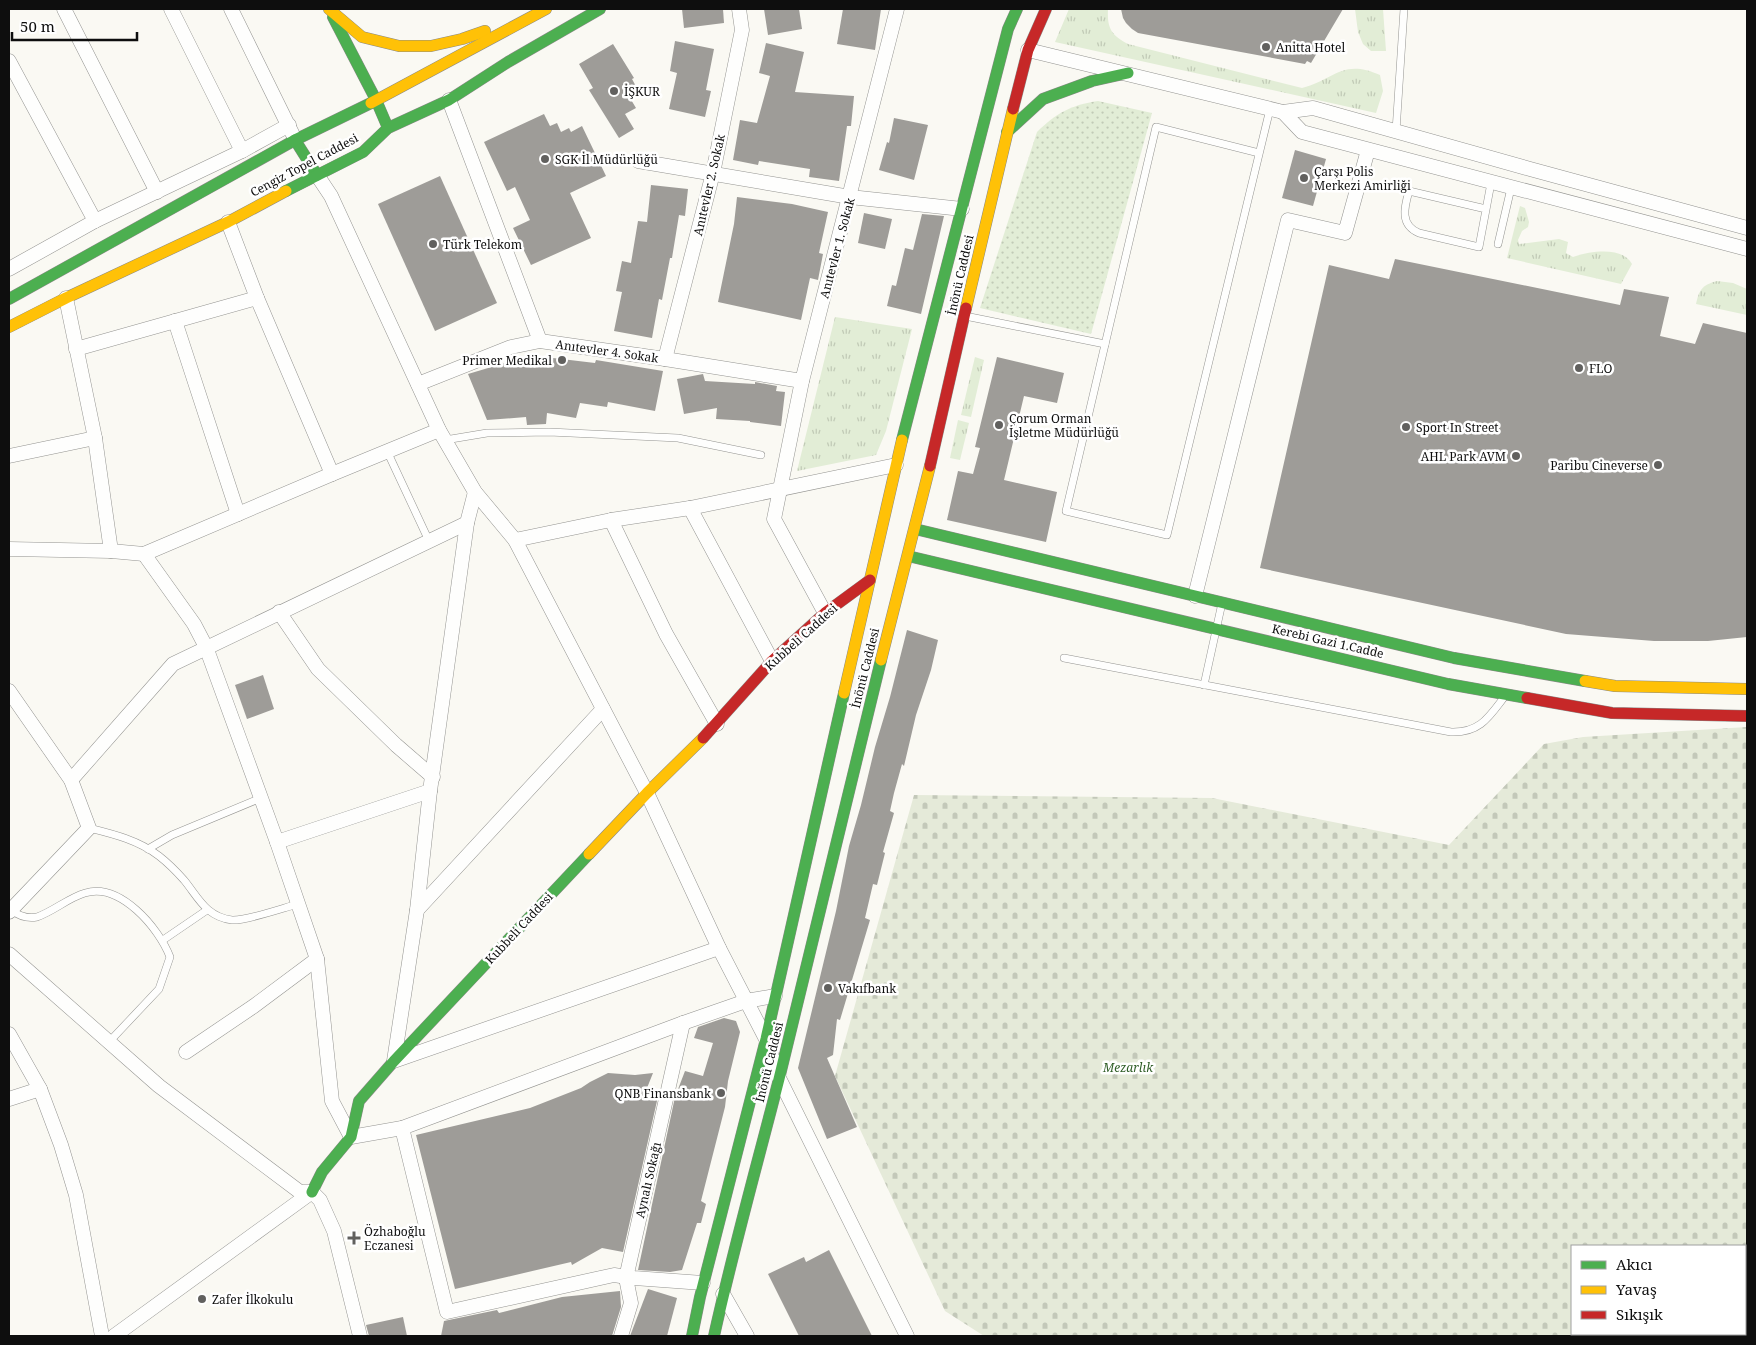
<svg xmlns="http://www.w3.org/2000/svg" width="1756" height="1345" font-family="'Noto Serif',serif">
	<style>
		.grass { fill: url(#grass-tufts) }
		.cemetery { fill: url(#cemetery-stones) }
		.park { fill: url(#park-dots) }
		.building { fill: #9e9c98 }
		.lines { fill: none; stroke-linecap: round; stroke-linejoin: round }
		.lane-casing { stroke: #949491; stroke-width: 8 }
		.street-casing { stroke: #949491; stroke-width: 15 }
		.fast-casing { stroke: #8b8a88; stroke-width: 12 }
		.slow-casing { stroke: #8b8a88; stroke-width: 12 }
		.jam-casing { stroke: #8b8a88; stroke-width: 12 }
		.lane { stroke: #fefefd; stroke-width: 7 }
		.street { stroke: #fefefd; stroke-width: 14 }
		.fast { stroke: #4caf50; stroke-width: 11 }
		.slow { stroke: #ffc107; stroke-width: 11 }
		.jam { stroke: #c62828; stroke-width: 11 }
		.poi-dot { fill: #61605e; stroke: #fff; stroke-width: 2 }
		.labels { text-anchor: middle; dominant-baseline: central; stroke-width: 5; stroke-linejoin: round; paint-order: stroke }
		.poi-label { font-size: 12px; fill: #0e0e0e; stroke: #fff; text-anchor: start }
		.street-label { font-size: 12px; fill: #0e0e0e; stroke: #fff }
		.park-label { font-size: 12px; font-style: italic; fill: #2e5d26; stroke: #fff }
	</style>
	<defs>
		<pattern id="grass-tufts" width="24" height="20" patternUnits="userSpaceOnUse" patternTransform="scale(1.25)"><rect width="24" height="20" fill="#e2edd6"/><path d="M3 7l-1-3M5 7V3M7 7l1-3M15 17l-1-3M17 17v-4M19 17l1-3" fill="none" stroke="#c1cab6"/></pattern>
		<pattern id="cemetery-stones" width="16" height="16" patternUnits="userSpaceOnUse" patternTransform="scale(1.25)"><rect width="16" height="16" fill="#e5ead9"/><path d="M2 7V4a2 2 0 0 1 4 0v3zM10 15v-3a2 2 0 0 1 4 0v3z" fill="#c3c8b9"/></pattern>
		<pattern id="park-dots" width="8" height="8" patternUnits="userSpaceOnUse" patternTransform="scale(1.25)"><rect width="8" height="8" fill="#e2edd6"/><path d="M2 2h.1M6 6h.1" fill="none" stroke="#c1cab6" stroke-width="1.8" stroke-linecap="round"/></pattern>
	</defs>
	<rect width="100%" height="100%" fill="#faf9f3"/>
	<g class="grass">
		<path d="M1069,9H1108C1107,28 1111,35 1128,44L1302,88C1334,80 1342,58 1380,75L1383,91L1376,113L1055,42Z"/>
		<path d="M1355,9H1383L1386,51H1371L1363,44L1358,32Z"/>
		<path d="M1520,206L1525,208L1529,222L1528,227L1522,231L1518,240L1519,244L1559,239L1568,242L1566,253L1573,257C1589,251 1623,246 1632,264L1621,284L1507,258Z"/>
		<path d="M1717,281L1733,283L1747,289V315L1696,304C1699,290 1702,285 1717,281Z"/>
		<path d="M835,317L912,329L886,431L876,455L797,471Z"/>
		<path d="M975,357L984,360L971,417L961,415Z"/>
		<path d="M958,420L969,423L960,460L950,458Z"/>
	</g>
	<path class="cemetery" d="M1747,727V1305L1745,1306V1246H1572V1334H1605L1593,1336H984L945,1311L835,1076L914,795L1212,798L1449,845L1544,744L1583,737Z"/>
	<path class="park" d="M1098,101L1152,113L1091,334L980,308L1037,132C1056,113 1071,105 1098,101Z"/>
	<g class="building">
		<path d="M682,9H723L724,23L684,28Z"/>
		<path d="M764,9H799L802,29L768,35Z"/>
		<path d="M843,9H881L875,50L837,44Z"/>
		<path d="M1121,9H1343L1311,63L1307,61L1305,64L1138,33L1132,29L1126,23L1123,18Z"/>
		<path d="M675,41L714,49L706,90L711,91L705,117L669,109L677,73L670,71Z"/>
		<path d="M766,43L804,52L795,92L854,96L851,126H847L839,181L809,177L810,169L759,161L758,165L733,160L740,120L757,123L770,76L759,73Z"/>
		<path d="M613,44L634,78L632,79L639,92L630,98L636,108L625,114L634,129L619,138L589,90L593,88L579,64Z"/>
		<path d="M544,114L550,126L557,123L561,132L569,128L571,132L582,126L606,176L570,193L591,238L531,265L513,228L530,220L515,187L507,191L484,142Z"/>
		<path d="M894,118L928,125L914,180L879,170L887,142L889,143Z"/>
		<path d="M1295,150L1326,159L1313,206L1282,198Z"/>
		<path d="M440,176L497,303L435,331L378,204Z"/>
		<path d="M651,185L688,189L685,216L679,215L672,258H670L662,300L659,299L652,338L614,331L622,292L616,291L622,261L631,263L638,221L647,222Z"/>
		<path d="M737,197L792,204L828,212L819,253L823,254L818,280L810,278L801,320L718,302L734,224Z"/>
		<path d="M864,213L892,219L885,249L858,243Z"/>
		<path d="M922,214L944,216L921,314L887,306L892,285L896,286L905,248L913,250Z"/>
		<path d="M1395,259L1620,305L1624,289L1669,297L1660,336L1695,344L1703,323L1747,333V637L1708,641H1654L1566,634L1260,568L1329,265L1389,279Z"/>
		<path d="M997,357L1064,373L1057,403L1024,396L1004,480L1057,492L1046,542L947,520L958,471L973,474L980,448L975,447Z"/>
		<path d="M522,358H553L595,363L596,360L663,371L655,411L608,402L607,407L580,403L576,418L547,413L546,424L527,425L526,417L487,420L468,374Z"/>
		<path d="M703,374L705,381L755,384V382L777,386L776,391L785,392L781,426L750,422V421L716,419L717,408L684,414L677,379Z"/>
		<path d="M907,630L938,640L931,670L916,715L904,766L902,764L894,793L890,811L894,813L883,852L885,853L877,885L873,884L865,918L870,920L840,1020L837,1019L833,1055L827,1058L857,1127L827,1139L798,1068L836,911L849,846L861,805L875,747L890,697Z"/>
		<path d="M263,675L274,709L247,719L235,685Z"/>
		<path d="M724,1018L736,1021L740,1032L728,1081L725,1107L701,1201L706,1204L701,1223H697L682,1270L670,1272L638,1270L675,1097L685,1071L703,1076L713,1043L694,1038L698,1027Z"/>
		<path d="M608,1073L635,1075L653,1073L647,1088L659,1092L623,1252L602,1248L572,1265L571,1262L455,1289L416,1135L530,1108L581,1088L590,1082Z"/>
		<path d="M829,1250L872,1336H799L768,1274L804,1257L806,1262Z"/>
		<path d="M648,1289L677,1298L667,1336H630Z"/>
		<path d="M620,1291L621,1307L612,1336H441L444,1321L497,1310L499,1313L562,1297Z"/>
		<path d="M403,1317L407,1336H369L366,1325Z"/>
	</g>
	<g class="lines">
		<defs>
			<g id="lane">
				<path d="M1396,131L1404,9"/>
				<path d="M1259,153L1156,127L1066,511L1167,535L1270,109"/>
				<path d="M1486,209L1409,191C1404,208 1400,225 1419,233L1479,247L1491,183"/>
				<path d="M1498,244L1511,188"/>
				<path d="M965,316L1105,344"/>
				<path d="M445,440L487,433L549,432L678,438L761,455"/>
				<path d="M387,451L429,541"/>
				<path d="M1064,658L1451,732C1480,733 1489,717 1505,696"/>
				<path d="M1204,685L1222,603"/>
				<path d="M89,828C113,834 138,840 159,856C168,863 176,871 184,880C198,897 206,917 232,920C246,921 283,908 298,904"/>
				<path d="M148,849L172,835L261,798"/>
				<path d="M11,910C19,916 27,919 37,917C54,911 68,898 85,893C120,882 159,928 170,957L159,989L109,1042"/>
				<path d="M163,940L207,910"/>
			</g>
			<g id="street">
				<path d="M64,9L157,192"/>
				<path d="M171,9L242,151"/>
				<path d="M231,9L292,133"/>
				<path d="M1028,50L1283,112L1313,108L1530,169L1747,228"/>
				<path d="M9,61L95,221"/>
				<path d="M449,100L540,341"/>
				<path d="M1283,112L1302,132L1747,249"/>
				<path d="M638,161L850,197L962,209"/>
				<path d="M317,175L331,196L439,430L475,492L515,540L647,793L719,948L766,1039L779,1078L907,1336"/>
				<path d="M228,222L257,298L332,474"/>
				<path d="M9,269L95,221L242,151L289,125"/>
				<path d="M66,298L95,438L111,551"/>
				<path d="M175,321L238,514"/>
				<path d="M76,349L257,298"/>
				<path d="M665,359L713,173L742,30L739,9"/>
				<path d="M418,384L511,347L540,341L665,359L802,381"/>
				<path d="M9,456L95,438"/>
				<path d="M475,492L467,523L430,791L417,910L394,1061L719,948"/>
				<path d="M690,508L772,661"/>
				<path d="M611,520L666,634L717,724"/>
				<path d="M515,540L611,520L690,508L896,465"/>
				<path d="M9,549L111,551L144,554L332,474L439,430"/>
				<path d="M144,554L194,624L206,647L277,842L317,959L332,1101L351,1137L402,1128L683,1023L746,1001L775,996"/>
				<path d="M1195,596L1288,220L1345,233L1368,150"/>
				<path d="M279,612L318,669L396,745L433,777"/>
				<path d="M825,613L774,519L802,381L897,9"/>
				<path d="M9,691L71,780L89,828L9,912"/>
				<path d="M71,780L173,664L467,523"/>
				<path d="M277,842L430,791"/>
				<path d="M417,910L603,709"/>
				<path d="M9,954L159,1086L300,1192H312"/>
				<path d="M9,1034L40,1089L61,1145L76,1195L102,1336"/>
				<path d="M186,1052L254,1006L317,959"/>
				<path d="M9,1099L40,1089"/>
				<path d="M402,1128L447,1312L614,1275L634,1278L703,1283"/>
				<path d="M312,1192L320,1200L334,1231L360,1336"/>
				<path d="M723,1294L747,1336"/>
				<path d="M114,1336L312,1192"/>
				<path d="M621,1336L631,1303L626,1278L683,1023"/>
			</g>
			<g id="fast">
				<path d="M333,17L376,100L388,128"/>
				<path d="M1007,132L1043,99L1092,81L1128,73"/>
				<path d="M295,140L317,175"/>
				<path d="M286,191L363,152L388,128L449,100L508,62L600,9"/>
				<path d="M9,299L295,140L371,103"/>
				<path d="M902,440L1008,29L1017,9"/>
				<path d="M915,529L1454,658L1585,681"/>
				<path d="M908,556L1448,684L1527,698"/>
				<path d="M312,1192L322,1172L351,1137L359,1101L394,1061L589,854"/>
				<path d="M692,1336L700,1297L766,1039L844,693"/>
				<path d="M714,1336C733,1250 757,1165 779,1079C814,939 846,799 881,660"/>
				<path d="M1737,1336L1747,1334"/>
			</g>
			<g id="slow">
				<path d="M329,9L362,37L399,46H431L462,39L485,31"/>
				<path d="M371,103L546,9"/>
				<path d="M966,308L1013,109"/>
				<path d="M9,327L66,298L228,222L286,191"/>
				<path d="M881,660L930,466"/>
				<path d="M1585,681L1615,686L1747,689"/>
				<path d="M844,693L902,440"/>
				<path d="M589,854L647,793L703,738"/>
			</g>
			<g id="jam">
				<path d="M1013,109L1028,50L1046,9"/>
				<path d="M930,466L966,308"/>
				<path d="M1527,698L1612,713L1747,716"/>
				<path d="M703,738L772,661L825,613L870,580"/>
			</g>
		</defs>
		<use href="#lane" class="lane-casing"/>
		<use href="#street" class="street-casing"/>
		<use href="#fast" class="fast-casing"/>
		<use href="#slow" class="slow-casing"/>
		<use href="#jam" class="jam-casing"/>
		<use href="#lane" class="lane"/>
		<use href="#street" class="street"/>
		<use href="#fast" class="fast"/>
		<use href="#slow" class="slow"/>
		<use href="#jam" class="jam"/>
	</g>
	<g class="poi-dot">
		<circle cx="1266" cy="47" r="5"/>
		<circle cx="614" cy="91" r="5"/>
		<circle cx="545" cy="159" r="5"/>
		<circle cx="1304" cy="178" r="5"/>
		<circle cx="433" cy="244" r="5"/>
		<circle cx="562" cy="360" r="5"/>
		<circle cx="1579" cy="368" r="5"/>
		<circle cx="999" cy="425" r="5"/>
		<circle cx="1406" cy="427" r="5"/>
		<circle cx="1516" cy="456" r="5"/>
		<circle cx="1658" cy="465" r="5"/>
		<circle cx="828" cy="988" r="5"/>
		<circle cx="721" cy="1093" r="5"/>
		<path d="M351.5 1230.5h5v5h5v5h-5v5h-5v-5h-5v-5h5z"/>
		<circle cx="202" cy="1299" r="5"/>
	</g>
	<g class="labels">
		<g class="poi-label">
			<text x="1276" y="47">Anitta Hotel</text>
			<text x="624" y="91">İŞKUR</text>
			<text x="555" y="159">SGK İl Müdürlüğü</text>
			<text x="1314" y="171">Çarşı Polis<tspan x="1314" dy="14">Merkezi Amirliği</tspan></text>
			<text x="443" y="244">Türk Telekom</text>
			<text x="552" y="360" text-anchor="end">Primer Medikal</text>
			<text x="1589" y="368">FLO</text>
			<text x="1009" y="418">Çorum Orman<tspan x="1009" dy="14">İşletme Müdürlüğü</tspan></text>
			<text x="1416" y="427">Sport In Street</text>
			<text x="1506" y="456" text-anchor="end">AHL Park AVM</text>
			<text x="1648" y="465" text-anchor="end">Paribu Cineverse</text>
			<text x="838" y="988">Vakıfbank</text>
			<text x="711" y="1093" text-anchor="end">QNB Finansbank</text>
			<text x="364" y="1231">Özhaboğlu<tspan x="364" dy="14">Eczanesi</tspan></text>
			<text x="212" y="1299">Zafer İlkokulu</text>
		</g>
		<g class="street-label">
			<text transform="translate(304 165) rotate(-28)">Cengiz Topel Caddesi</text>
			<text transform="translate(709 185) rotate(-77)">Anıtevler 2. Sokak</text>
			<text transform="translate(837 248) rotate(-75)">Anıtevler 1. Sokak</text>
			<text transform="translate(960 275) rotate(-77)">İnönü Caddesi</text>
			<text transform="translate(607 351) rotate(8)">Anıtevler 4. Sokak</text>
			<text transform="translate(801 637) rotate(-42)">Kubbeli Caddesi</text>
			<text transform="translate(1328 641) rotate(13)">Kerebi Gazi 1.Cadde</text>
			<text transform="translate(865 668) rotate(-76)">İnönü Caddesi</text>
			<text transform="translate(519 928) rotate(-47)">Kubbeli Caddesi</text>
			<text transform="translate(769 1062) rotate(-76)">İnönü Caddesi</text>
			<text transform="translate(648 1180) rotate(-77)">Aynalı Sokağı</text>
		</g>
		<g class="park-label">
			<text x="1128" y="1067">Mezarlık</text>
		</g>
	</g>
	<rect width="1756" height="1345" fill="none" stroke="#0e0e0e" stroke-width="20"/>
	<rect x="1571" y="1245" width="175" height="90" fill="#ffffff" stroke="#9f9f9f"/>
	<rect x="1581" y="1261" width="25" height="8" fill="#4caf50" stroke="#9f9f9f"/>
	<text x="1616" y="1270" font-size="15" fill="#0e0e0e">Akıcı</text>
	<rect x="1581" y="1286" width="25" height="8" fill="#ffc107" stroke="#9f9f9f"/>
	<text x="1616" y="1295" font-size="15" fill="#0e0e0e">Yavaş</text>
	<rect x="1581" y="1311" width="25" height="8" fill="#c62828" stroke="#9f9f9f"/>
	<text x="1616" y="1320" font-size="15" fill="#0e0e0e">Sıkışık</text>
	<path d="M12 32v8h125v-8" fill="none" stroke="#0e0e0e" stroke-width="2.5"/>
	<text x="20" y="32" font-size="15" fill="#0e0e0e" stroke="#ffffff" stroke-width="4" paint-order="stroke">50 m</text>
</svg>
